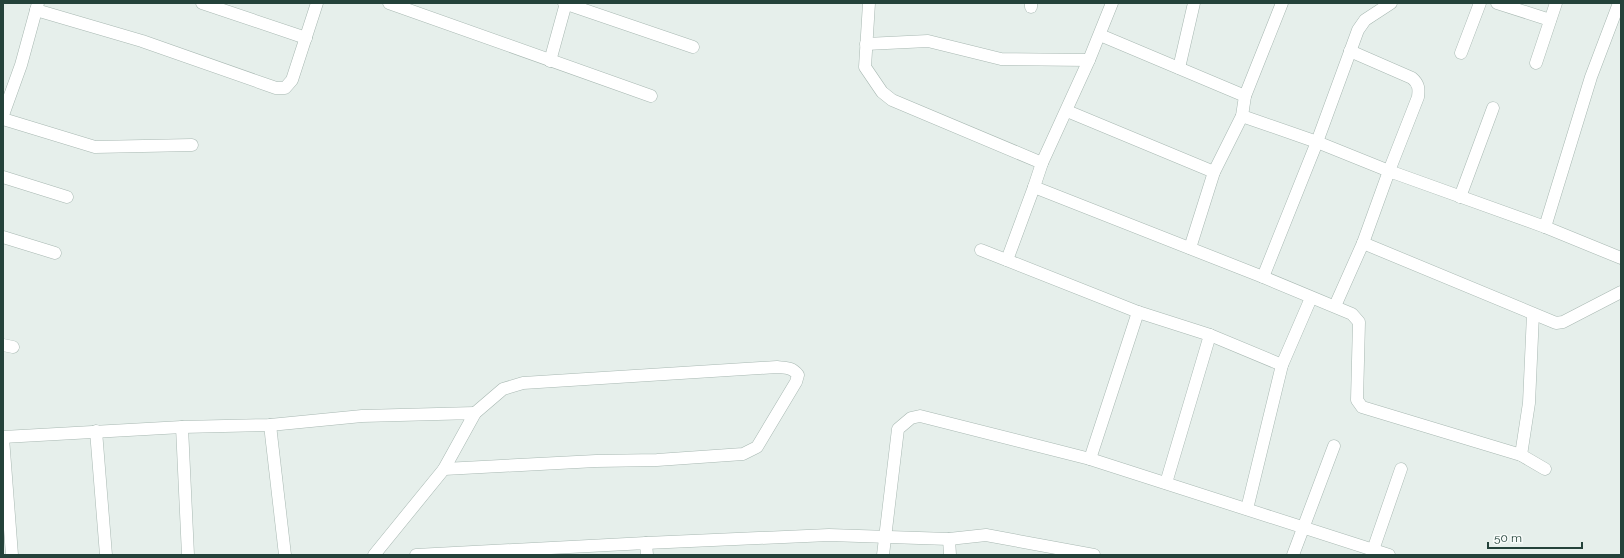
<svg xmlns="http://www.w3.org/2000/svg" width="1624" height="558" font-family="Raleway,sans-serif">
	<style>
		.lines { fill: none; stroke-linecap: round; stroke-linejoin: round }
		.minor-casing { stroke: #a8b8b2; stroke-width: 13 }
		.minor { stroke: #fff; stroke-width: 12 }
	</style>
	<rect width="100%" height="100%" fill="#e6efeb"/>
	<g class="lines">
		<defs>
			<g id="minor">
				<path d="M202,3L306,38"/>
				<path d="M389,3L651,96"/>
				<path d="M564,3L693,47"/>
				<path d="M869,3L865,67L882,92L892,100L1042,163"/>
				<path d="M1112,3L1089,60L1042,163L1034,187L1263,277L1352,314L1359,322L1357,400L1362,407L1521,455L1545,469"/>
				<path d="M1497,3L1550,20"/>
				<path d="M1031,7V3"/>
				<path d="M36,10L142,41L276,88H285L292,80L317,3"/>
				<path d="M1100,35L1245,96L1242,116L1214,172L1190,248"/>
				<path d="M866,44L928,41L1001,59L1089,60"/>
				<path d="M1461,53L1480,3"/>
				<path d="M550,61L566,3"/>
				<path d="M1536,63L1556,3"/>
				<path d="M1179,68L1194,3"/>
				<path d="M1245,96L1282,3"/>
				<path d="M1067,111L1214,172"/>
				<path d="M3,115L21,65L38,3"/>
				<path d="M1242,116L1317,142L1389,171L1418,97C1419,89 1419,84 1412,78L1350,51"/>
				<path d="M3,119L95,147L192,145"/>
				<path d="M3,177L67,197"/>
				<path d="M1460,197L1493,108"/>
				<path d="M1545,227L1591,77L1619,3"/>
				<path d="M3,237L55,253"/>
				<path d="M1363,243L1556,323L1563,322L1621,292"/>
				<path d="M981,250L1138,312L1210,335L1282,365"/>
				<path d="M1007,260L1034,187"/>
				<path d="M1263,277L1317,142L1358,30L1365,20L1391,3"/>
				<path d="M1335,306L1363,243L1389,171L1545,227L1621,258"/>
				<path d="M3,345L13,347"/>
				<path d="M270,425L285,555"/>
				<path d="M182,427L188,555"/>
				<path d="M96,431L106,555"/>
				<path d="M3,437L182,427L270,425L362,416L475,413L444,469L374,555"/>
				<path d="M3,438L12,555"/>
				<path d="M1521,455L1529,403L1533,314"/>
				<path d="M1090,459L1138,312"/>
				<path d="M444,469L596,461L657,460L743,454L757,447L796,382L798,375C792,367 786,368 777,367L523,383L503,389L475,413"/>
				<path d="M1166,483L1210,335"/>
				<path d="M1247,509L1282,365L1311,298"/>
				<path d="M949,539L950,555"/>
				<path d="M646,543L829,535L949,539L986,535L1094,555"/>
				<path d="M1373,550L1401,469"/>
				<path d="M416,555L646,543L647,555"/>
				<path d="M883,555L898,429L911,418L920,416L1090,459L1389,555"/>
				<path d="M1293,555L1334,446"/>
			</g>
		</defs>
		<use href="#minor" class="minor-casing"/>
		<use href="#minor" class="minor"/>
	</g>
	<rect width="1624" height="558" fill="none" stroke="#24423a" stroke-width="8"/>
	<path d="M1488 542v6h94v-6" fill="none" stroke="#24423a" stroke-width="2"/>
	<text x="1494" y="542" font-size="12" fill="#24423a" stroke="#f7fbf9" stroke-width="3" paint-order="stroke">50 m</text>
</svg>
